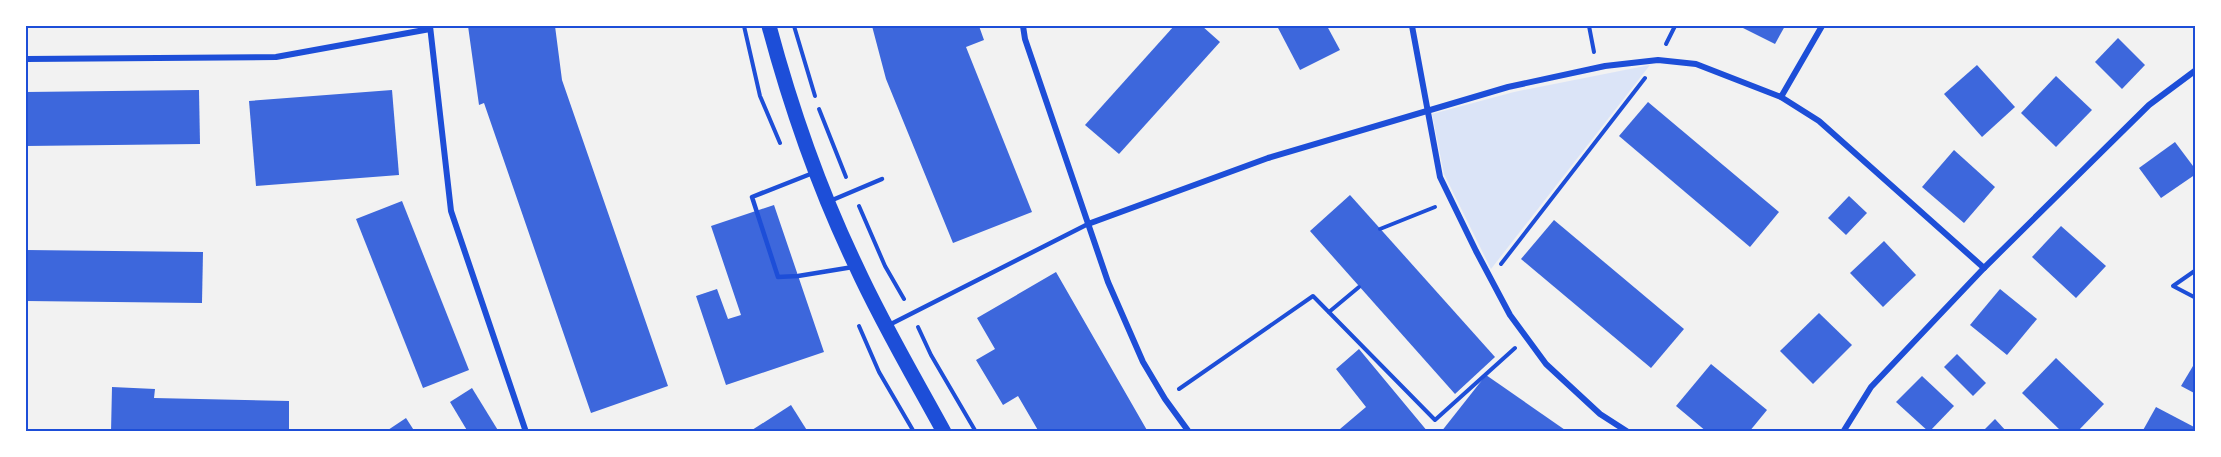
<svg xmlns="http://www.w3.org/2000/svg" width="2221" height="457" font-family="Helvetica,sans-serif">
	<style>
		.green { fill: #dbe4f7 }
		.building { fill: #3d67dc }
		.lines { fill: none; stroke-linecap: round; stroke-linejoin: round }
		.path { stroke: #1d4ed8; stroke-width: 4 }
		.service { stroke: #1d4ed8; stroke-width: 4.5 }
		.minor { stroke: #1d4ed8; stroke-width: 6 }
		.primary { stroke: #1d4ed8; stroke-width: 15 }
		.neatline { fill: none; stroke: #1d4ed8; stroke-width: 2 }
	</style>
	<rect width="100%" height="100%" fill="#f2f2f2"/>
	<path class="green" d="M1650,65L1491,269L1444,174L1432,114L1514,92Z"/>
	<g class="building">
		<path d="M468,26H555L562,80L668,386L591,413L484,103L479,105Z"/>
		<path d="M872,26H979L984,40L966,47L1032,212L953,243L886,79Z"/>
		<path d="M1174,26H1202L1220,42L1119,154L1085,125Z"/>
		<path d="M1277,26H1327L1340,50L1300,70Z"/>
		<path d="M1739,26H1785L1775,44Z"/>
		<path d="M2118,38L2145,65L2122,89L2095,62Z"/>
		<path d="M1977,65L2015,107L1982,137L1944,94Z"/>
		<path d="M2056,76L2092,110L2056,147L2021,113Z"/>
		<path d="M199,90L200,144L26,146V92Z"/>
		<path d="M392,90L399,175L256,186L249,101Z"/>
		<path d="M1648,102L1779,212L1750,247L1619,136Z"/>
		<path d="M2175,142L2196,170V174L2161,198L2139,168Z"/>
		<path d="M1954,150L1995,187L1964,223L1922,187Z"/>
		<path d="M1350,195L1495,357L1455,394L1310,231Z"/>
		<path d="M1849,196L1867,213L1846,235L1828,218Z"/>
		<path d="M402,201L469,370L423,388L356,219Z"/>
		<path d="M774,205L824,352L726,385L696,296L717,289L728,319L741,315L711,226Z"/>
		<path d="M1554,220L1684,329L1651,368L1521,259Z"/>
		<path d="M2061,226L2106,266L2076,298L2032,257Z"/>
		<path d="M1884,241L1916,275L1883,307L1850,273Z"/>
		<path d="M26,250L203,252L202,303L26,301Z"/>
		<path d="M1056,272L1148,432H1039L1018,396L1003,405L976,360L995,349L977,318Z"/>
		<path d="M2000,289L2037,319L2007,355L1970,325Z"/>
		<path d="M1819,313L1852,345L1813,384L1780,351Z"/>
		<path d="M1359,349L1428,432H1342L1340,429L1366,407L1336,369Z"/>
		<path d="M1957,354L1986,383L1973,396L1944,367Z"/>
		<path d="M2056,358L2104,404L2077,432H2062L2022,393Z"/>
		<path d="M2196,361V394L2181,386Z"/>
		<path d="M1711,364L1767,410L1749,432H1707L1676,406Z"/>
		<path d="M1486,375L1568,432H1441Z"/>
		<path d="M1922,376L1954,406L1929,432L1896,402Z"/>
		<path d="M112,387L155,389L154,398L289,401V432H111Z"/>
		<path d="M472,388L499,432H468L450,402Z"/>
		<path d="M791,405L808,432H749Z"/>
		<path d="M2156,407L2196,428V432H2142Z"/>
		<path d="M406,418L415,432H385Z"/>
		<path d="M1995,419L2007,432H1982Z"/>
	</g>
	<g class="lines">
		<g class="path">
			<path d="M744,26L760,96L780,143"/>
			<path d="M794,26L815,96"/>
			<path d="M1589,26L1594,52"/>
			<path d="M1666,44L1675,26"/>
			<path d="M819,109L846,177"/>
			<path d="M859,206L885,266L904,299"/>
			<path d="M1380,229L1435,207"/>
			<path d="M1501,264L1645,78"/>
			<path d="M2196,270L2173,286L2196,298"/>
			<path d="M1329,312L1359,287"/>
			<path d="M859,326L879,372L914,432"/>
			<path d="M918,327L931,355L976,432"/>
			<path d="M1179,389L1313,296L1435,420L1515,348"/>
		</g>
		<g class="service">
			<path d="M813,173L752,197L778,277L798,276L853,267"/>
			<path d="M830,201L882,179"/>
			<path d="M889,325L1088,224"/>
		</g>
		<g class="minor">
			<path d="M430,26L451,211L526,432"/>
			<path d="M1023,26L1025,39L1108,282L1143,362L1165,399L1189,432"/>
			<path d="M1412,26L1440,177L1476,251L1510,315L1546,364L1600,414L1628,432"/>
			<path d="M26,59L276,57L430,29"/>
			<path d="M1781,97L1822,26"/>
			<path d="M1088,224L1268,158L1508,87L1605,66L1658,60L1696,64L1781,97L1819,121L1984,268"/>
			<path d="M1843,432L1871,387L1984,268L2149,105L2196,70"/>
		</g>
		<path class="primary" d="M769,26C791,108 819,189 856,266C882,323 914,377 944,432"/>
	</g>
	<rect width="2221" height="457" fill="none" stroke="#ffffff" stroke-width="54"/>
	<rect x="27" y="27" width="2167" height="403" class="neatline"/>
</svg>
